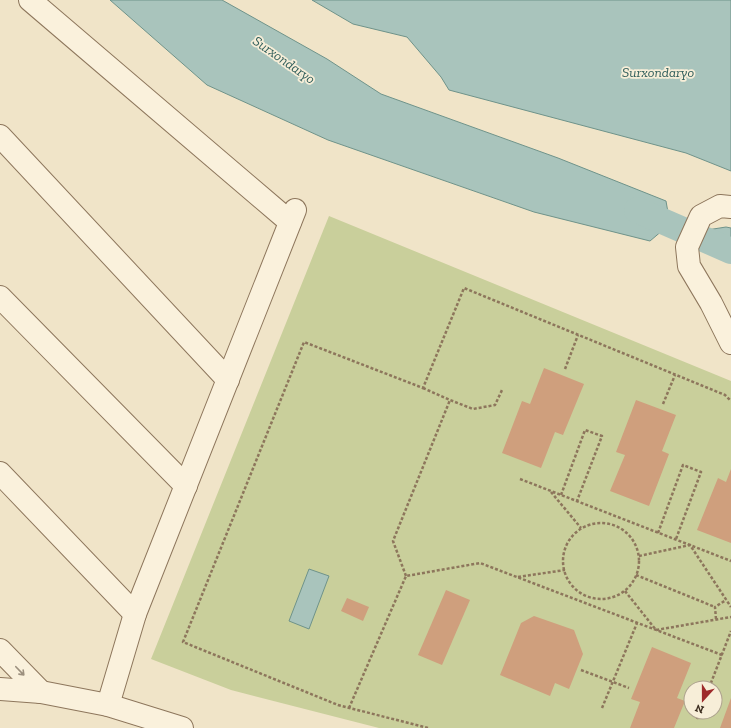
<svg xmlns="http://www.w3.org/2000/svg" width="731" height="728" font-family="'Zilla Slab',serif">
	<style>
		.green { fill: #c9cf9b; fill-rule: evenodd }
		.water { fill: #a9c4bc; stroke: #6f938a }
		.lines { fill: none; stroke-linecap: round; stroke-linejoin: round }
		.river { stroke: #a9c4bc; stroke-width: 26 }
		.building { fill: #cf9f7d }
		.minor-casing { stroke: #8d765c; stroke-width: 24 }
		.path { stroke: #8d765c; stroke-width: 2.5; stroke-dasharray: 3 2; stroke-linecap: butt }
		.minor { stroke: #faf1dc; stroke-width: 22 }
		.oneway { stroke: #9c907e }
		.labels { text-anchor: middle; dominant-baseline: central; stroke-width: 3.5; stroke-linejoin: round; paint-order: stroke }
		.water-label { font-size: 14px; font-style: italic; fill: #2f5d5a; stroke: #f7eed8 }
	</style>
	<rect width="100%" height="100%" fill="#f0e4c8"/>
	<path class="green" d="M329,216L731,381V728H379L231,690L151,659ZM691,688H715V712H691Z"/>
	<g class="water">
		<path d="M110,0H222L327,59L381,94L558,158L666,201L670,224L650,241L534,212L328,140L207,85Z"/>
		<path d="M312,0H731V171L686,153L449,90L441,77L407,37L353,24Z"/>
		<path d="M726,227L731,228V260L709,252L707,230Z"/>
		<path d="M309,569L329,576L309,629L289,621Z"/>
	</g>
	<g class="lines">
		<path class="river" d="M637,210L731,251"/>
	</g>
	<g class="building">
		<path d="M544,368L584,384L563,435L555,432L541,468L502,453L522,401L530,404Z"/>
		<path d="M636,400L676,415L662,451L669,454L649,506L610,491L625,455L616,452Z"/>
		<path d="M731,469V543L697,530L718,478L726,482Z"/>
		<path d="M446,590L470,600L442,665L418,655Z"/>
		<path d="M347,598L369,607L363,621L341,611Z"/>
		<path d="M534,616L574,630L583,654L569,689L555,683L550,696L500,675L521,623Z"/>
		<path d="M652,647L691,663L677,698L685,701L674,728H630L640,702L631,699Z"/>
		<path d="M731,698V728H720Z"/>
	</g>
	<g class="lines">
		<defs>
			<g id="minor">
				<path d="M30,0L290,222"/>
				<path d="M0,136L228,380"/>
				<path d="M731,207L720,206L701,216L687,247L689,266L711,303L731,343"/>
				<path d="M0,297L186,486"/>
				<path d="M0,473L135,614"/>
				<path d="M0,650L41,692"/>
				<path d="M0,689L41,692L77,699L108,705L182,728"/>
				<path d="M108,705L135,614L295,210"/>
			</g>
		</defs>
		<use href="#minor" class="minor-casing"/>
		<g class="path">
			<path d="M565,369L578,335"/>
			<path d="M423,388L450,400L473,409L495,405L502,390"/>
			<path d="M663,404L675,375"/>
			<path d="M520,479L731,561"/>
			<path d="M551,492L581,528"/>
			<path d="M561,495L585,430L602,436L577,501"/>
			<circle cx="601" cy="561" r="38"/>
			<path d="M658,533L683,465L701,472L676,539"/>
			<path d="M639,556L690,545L731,607"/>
			<path d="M636,575L715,607"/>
			<path d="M406,576L393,541L450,400"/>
			<path d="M518,577L565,570"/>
			<path d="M625,591L656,630L731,617"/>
			<path d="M716,619L715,607L726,600"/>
			<path d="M581,670L629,688"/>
			<path d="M709,688L731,631"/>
			<path d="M349,708L406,576L480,563L722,655"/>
			<path d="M602,708L637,623"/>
			<path d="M697,719L700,712"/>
			<path d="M428,728L338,705L183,642L304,342L423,388L464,288L725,395L731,401"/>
		</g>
		<use href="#minor" class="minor"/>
	</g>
	<defs><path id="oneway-shaft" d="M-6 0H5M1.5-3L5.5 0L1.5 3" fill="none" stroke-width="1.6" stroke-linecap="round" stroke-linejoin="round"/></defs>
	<use class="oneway" href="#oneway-shaft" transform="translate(20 671) rotate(46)"/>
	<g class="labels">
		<g class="water-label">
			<text transform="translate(284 60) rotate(35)">Surxondaryo</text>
			<text x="658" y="72">Surxondaryo</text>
		</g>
	</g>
	<g transform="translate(703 700) rotate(201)"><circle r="19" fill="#f7eed8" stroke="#ada18e"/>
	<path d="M0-3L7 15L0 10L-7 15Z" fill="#9e2a2b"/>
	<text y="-6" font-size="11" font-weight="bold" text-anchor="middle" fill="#3d2e20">N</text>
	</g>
</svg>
